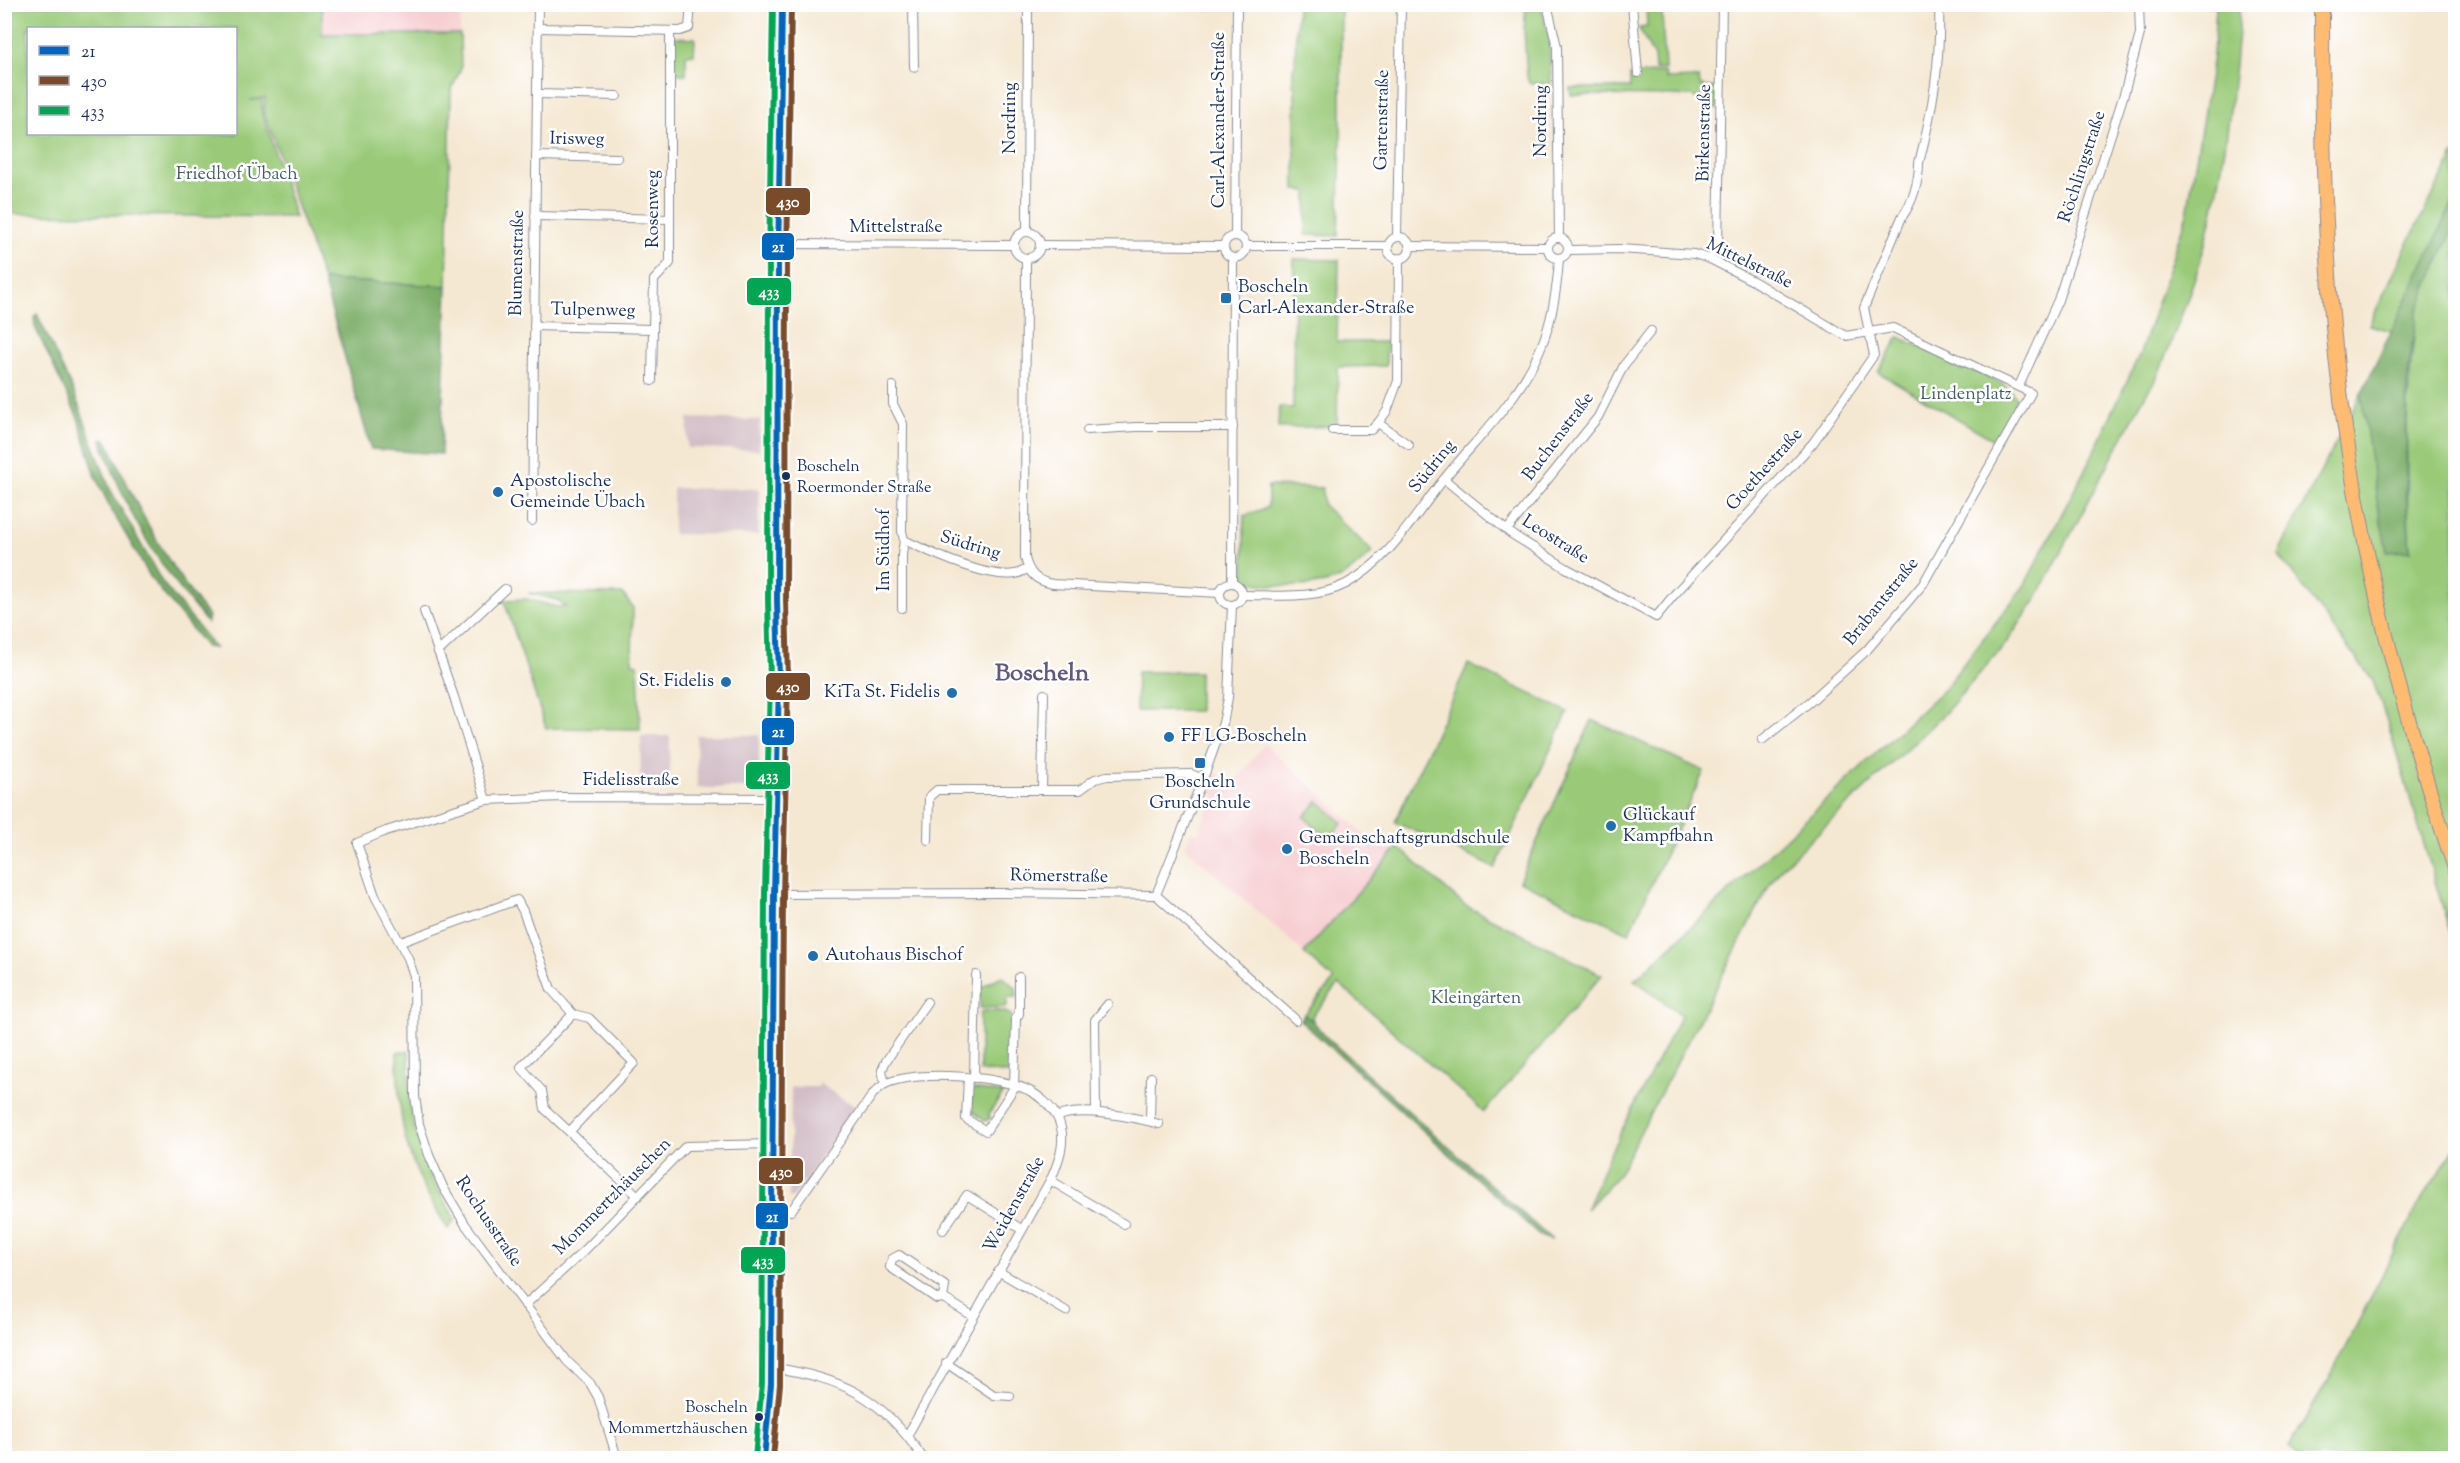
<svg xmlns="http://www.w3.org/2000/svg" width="2460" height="1463" font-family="'Sorts Mill Goudy',serif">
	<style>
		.built { fill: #f7cfd2 }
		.industrial { fill: #d2bdc6 }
		.green { fill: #9aca78; stroke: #5a7c6b; stroke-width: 1.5; fill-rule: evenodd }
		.forest { fill: #7bae68; stroke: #4b6e63; stroke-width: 1.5 }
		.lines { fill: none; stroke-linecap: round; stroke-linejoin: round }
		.street-casing { stroke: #888c98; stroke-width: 10 }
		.secondary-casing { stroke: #888c98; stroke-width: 14 }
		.primary-casing { stroke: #888c98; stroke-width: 16 }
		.street { stroke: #fff; stroke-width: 8 }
		.secondary { stroke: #ffe4c6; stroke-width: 12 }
		.primary { stroke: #ffbb71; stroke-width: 14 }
		.bus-1-casing { stroke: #fff; stroke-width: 10 }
		.bus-2-casing { stroke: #fff; stroke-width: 10 }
		.bus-3-casing { stroke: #fff; stroke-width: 10 }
		.bus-1 { stroke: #0065bd; stroke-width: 6 }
		.bus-2 { stroke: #7a4b2a; stroke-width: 6 }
		.bus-3 { stroke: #00a651; stroke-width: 6 }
		.poi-dot { fill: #1f6fb2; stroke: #fff; stroke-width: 2 }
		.bus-dot { fill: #1b2f5e; stroke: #fff; stroke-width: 2 }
		.labels { text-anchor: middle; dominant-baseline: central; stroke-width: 5; stroke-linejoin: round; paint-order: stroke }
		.bus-label { font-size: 16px; fill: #1b2f5e; stroke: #fff; text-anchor: start }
		.street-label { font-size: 18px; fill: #1b2f5e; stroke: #fff }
		.park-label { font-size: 18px; fill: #415e66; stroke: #fff }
		.poi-label { font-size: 18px; fill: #1b2f5e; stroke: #fff; text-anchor: start }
		.district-label { font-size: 24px; font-weight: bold; fill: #625881; stroke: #fff }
		.line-badge { stroke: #fff; stroke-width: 2 }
		.badge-label { font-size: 16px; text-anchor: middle; font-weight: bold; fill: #fff }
	</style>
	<rect width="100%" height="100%" fill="#fff"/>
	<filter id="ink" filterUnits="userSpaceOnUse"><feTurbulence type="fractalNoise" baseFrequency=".0167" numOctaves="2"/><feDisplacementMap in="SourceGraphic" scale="12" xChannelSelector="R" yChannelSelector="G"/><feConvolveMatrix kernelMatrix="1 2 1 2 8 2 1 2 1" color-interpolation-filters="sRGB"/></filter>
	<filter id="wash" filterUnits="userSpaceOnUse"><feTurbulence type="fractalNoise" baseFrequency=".008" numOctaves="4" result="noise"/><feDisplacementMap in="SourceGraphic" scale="24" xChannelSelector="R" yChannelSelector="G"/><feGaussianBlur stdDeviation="1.35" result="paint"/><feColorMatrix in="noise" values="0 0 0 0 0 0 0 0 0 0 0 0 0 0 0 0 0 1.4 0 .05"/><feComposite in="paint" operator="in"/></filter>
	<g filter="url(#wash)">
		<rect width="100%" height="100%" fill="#f5e8d2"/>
		<g class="built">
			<rect x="322" y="5" width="138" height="29"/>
			<path d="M1265,744L1380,848L1394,851L1304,953L1185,847L1191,831L1198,833L1215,794L1207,790L1217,773L1232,784Z"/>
		</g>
		<g class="industrial">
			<path d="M688,418L760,420L759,450L687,448Z"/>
			<path d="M673,488L760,489L758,535L673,534Z"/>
			<path d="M696,735H759V788H697Z"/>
			<path d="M641,736H670L669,789L640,788Z"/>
			<path d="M818,1083L856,1107L793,1198H789L791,1087H818Z"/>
		</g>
		<g class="green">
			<path d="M5,5H322V34H460L461,68L451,91L447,286L323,280L264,112L265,98L250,100L262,99V112L295,217L5,214ZM28,28H236V134H28Z"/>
			<path d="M1297,5H1341V141L1338,236L1306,235L1307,191L1295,190V87L1293,85V69L1295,65Z"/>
			<path d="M1526,5H1540L1541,6L1549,36L1551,84L1529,83L1527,77L1524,30Z"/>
			<path d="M1646,5L1658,6L1662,14L1665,69L1655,70L1654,57L1639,28L1647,27Z"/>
			<path d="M2216,5H2240C2235,74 2228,145 2213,213C2200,271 2177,328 2155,382L2147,392L2035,601L2006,643L1946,712L1783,866L1770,884L1618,1175L1586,1210L1609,1155L1681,1015L1635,980L1944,689L2024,586L2090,460L2141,351L2187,214L2213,56Z"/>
			<path d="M674,37L695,38L694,54L686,55V74H679L673,67Z"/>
			<path d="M1665,72L1666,79L1699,78L1700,86L1716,88L1717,109L1692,96L1571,95L1570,88H1630V75Z"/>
			<path d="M2455,153V948L2387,721L2373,681L2278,554L2361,394L2387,551H2410C2406,479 2404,408 2414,337L2369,325L2406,247Z"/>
			<path d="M1294,259L1339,260L1337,342H1387L1386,366L1338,367L1337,426L1278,428L1279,407L1293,408Z"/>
			<path d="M1899,337L1952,361L1951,365L1962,371L1964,367C1982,375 2010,382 2018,402L1997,442L1878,372Z"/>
			<path d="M1268,486L1322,488L1323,505L1373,552C1365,559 1350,573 1340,578C1320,588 1264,589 1244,579V516L1268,507Z"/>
			<path d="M528,593L623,594L633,608L632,663L638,664L640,729L546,728L504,600L527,599L557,607H566L557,600Z"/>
			<path d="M1468,664L1568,712L1495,868L1395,822Z"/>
			<path d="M1137,672H1199V711H1136Z"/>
			<path d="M1592,720L1704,771L1629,933L1519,881Z"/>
			<path d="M1318,801L1343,823L1329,839L1304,817Z"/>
			<path d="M1398,847L1464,905L1602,975L1484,1112L1339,984L1312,1016L1313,1021L1304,1015L1334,980L1304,953Z"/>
			<path d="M1002,976L1016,988L1017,997H1007V1007L980,1008L981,987Z"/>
			<path d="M982,1011H1003L1011,1015L1012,1074L980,1071V1014Z"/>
			<path d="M409,1051L410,1108L415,1130L431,1176L455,1219L448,1229C406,1163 398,1129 397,1052Z"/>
			<path d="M1003,1087H1007L1008,1093L1004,1092L988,1115L991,1118L985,1121L971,1110V1089L1001,1093Z"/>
			<path d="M2455,1147V1458H2298L2289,1446L2328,1381L2417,1207Z"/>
		</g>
		<g class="forest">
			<path d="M2455,199V224L2417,312L2407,384L2406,490L2410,551L2387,552L2377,501L2361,394Z"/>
			<path d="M323,280L447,286L441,454L371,449Z"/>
			<path d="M37,314L74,393L110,489L162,582L215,648L206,647L151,578L112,511L97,480L78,418L35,327L34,317Z"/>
			<path d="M101,440H106L110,447C136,507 167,564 208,616L207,623C182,592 157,560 138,525C123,498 112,469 101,440Z"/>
			<path d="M1304,1015L1313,1021L1325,1036L1552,1240L1542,1237L1300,1020Z"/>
		</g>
	</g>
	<g filter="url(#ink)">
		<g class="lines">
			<defs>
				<g id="street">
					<path d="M913,4L914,67"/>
					<path d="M1547,4L1557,47L1559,238"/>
					<path d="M1632,4L1638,73"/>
					<path d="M538,28L680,31L689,28L691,4"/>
					<path d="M537,94L617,96"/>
					<path d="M536,156L617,158"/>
					<path d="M535,216L670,219"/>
					<path d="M1027,232L1028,4"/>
					<circle cx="1027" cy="245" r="13"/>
					<path d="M1235,235L1237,4"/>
					<circle cx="1235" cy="247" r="11"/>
					<path d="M1397,237L1401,4"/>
					<circle cx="1399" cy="248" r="11"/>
					<circle cx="1558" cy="248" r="10"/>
					<path d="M778,244L1014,245"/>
					<path d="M1040,245L1223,246"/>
					<path d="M1246,246H1388"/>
					<path d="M1409,246L1548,247"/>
					<path d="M1569,250L1620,249L1694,254L1710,259L1753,281L1846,336L1893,328L2031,393L1923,584L1867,650L1811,701L1762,740"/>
					<path d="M1026,258L1025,558C1029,574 1036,581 1053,584L1220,593"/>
					<path d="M1399,258L1398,381L1387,411L1378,423L1409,445"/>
					<path d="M1710,259L1718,248L1722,4"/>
					<path d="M534,326L652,329"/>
					<path d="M652,381L654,280L670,263V31"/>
					<path d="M893,386V404L903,424L902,531L904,540L902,555V608"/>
					<path d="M2019,386L2058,300L2124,94L2140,34L2139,4"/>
					<path d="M1087,430L1136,427H1233"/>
					<path d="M1332,430H1371L1378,423"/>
					<path d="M1444,479L1510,533L1566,568L1656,617L1673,596L1813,443L1874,355L1864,308L1902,217C1913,202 1919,181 1919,163C1933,108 1941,61 1939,4"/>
					<path d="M532,521L538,4"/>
					<path d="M1507,530L1598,417L1624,365L1651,331"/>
					<path d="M904,540C929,552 987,579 1015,574C1019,574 1024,570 1028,569"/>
					<path d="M1232,583L1233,258"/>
					<circle cx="1231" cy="594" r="11"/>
					<path d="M1243,595C1276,595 1315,600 1346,584C1388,562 1415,515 1444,479C1478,437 1521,398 1541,347C1553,319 1557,289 1559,259"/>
					<path d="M424,611L454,697L486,800"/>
					<path d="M438,652L505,589"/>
					<path d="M1042,790L1044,694"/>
					<path d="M928,840L929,797L937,790H1080L1095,779L1107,776L1191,774L1203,779"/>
					<path d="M774,894L1001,893L1156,895L1296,1020"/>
					<path d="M1156,895L1206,771L1223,723L1228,698L1232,605"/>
					<path d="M401,942L517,900L523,911L551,989L573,1014L589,1018L634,1063L570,1131"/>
					<path d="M573,1014L521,1067L542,1091L545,1109L638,1196"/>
					<path d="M968,1078L966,1119L986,1131L1015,1086"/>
					<path d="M974,1078L976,975"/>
					<path d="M885,1084L882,1070L886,1061L927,1002"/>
					<path d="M1014,1086L1016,1018L1019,1014V977"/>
					<path d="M1096,1112L1095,1020L1108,1004"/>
					<path d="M1057,1117C1079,1106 1134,1117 1159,1124"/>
					<path d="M1150,1121L1151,1077"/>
					<path d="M1050,1180L1124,1224"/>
					<path d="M772,1212L791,1211L873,1094C877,1090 882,1085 887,1083C920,1070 997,1076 1028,1090C1040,1096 1052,1107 1058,1119C1067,1139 1060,1158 1052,1177L907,1436"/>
					<path d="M943,1230L967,1195L1021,1229"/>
					<path d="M998,1271L1066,1311"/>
					<path d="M943,1298L937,1299L890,1267L892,1259L899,1255L945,1286L943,1298L973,1316"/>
					<path d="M525,1305L585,1250L686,1146L773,1144"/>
					<path d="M946,1363L994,1395L1010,1396"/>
					<path d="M771,1367C844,1379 881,1396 923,1458"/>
					<path d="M617,1458L598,1397L590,1383L567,1361L465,1224L443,1187L429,1155L419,1124L415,1096L414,976L408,958L375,896L357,843L386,831L486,800L562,797L776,798"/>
				</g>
				<path id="secondary" d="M764,1458L768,1433L771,1384L774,894L779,680L777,600L778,264L782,4"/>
				<path id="primary" d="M2322,4C2322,136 2324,269 2341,399C2362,560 2403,717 2456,871"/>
			</defs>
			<use href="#street" class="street-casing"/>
			<use href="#secondary" class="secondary-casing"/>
			<use href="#primary" class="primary-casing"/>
			<use href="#street" class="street"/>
			<use href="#secondary" class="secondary"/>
			<use href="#primary" class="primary"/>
			<defs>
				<path id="bus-1" d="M764,1458L771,1384L774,894L779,680L777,600L778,264L782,4"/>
				<path id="bus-2" d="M773,1458L780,1384L783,894L788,680L786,600L787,264L791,4"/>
				<path id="bus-3" d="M755,1457L762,1384L765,894L770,680L768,600L769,264L773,4"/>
			</defs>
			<use href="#bus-1" class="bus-1-casing"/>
			<use href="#bus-2" class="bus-2-casing"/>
			<use href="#bus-3" class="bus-3-casing"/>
			<use href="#bus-1" class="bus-1"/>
			<use href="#bus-2" class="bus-2"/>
			<use href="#bus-3" class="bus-3"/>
		</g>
	</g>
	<g class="poi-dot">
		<rect x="1220" y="292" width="12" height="12" rx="3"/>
		<circle cx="498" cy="492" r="6"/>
		<circle cx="726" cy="682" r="6"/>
		<circle cx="952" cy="693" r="6"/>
		<circle cx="1169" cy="737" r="6"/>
		<rect x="1194" y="757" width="12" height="12" rx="3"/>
		<circle cx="1611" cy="826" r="6"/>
		<circle cx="1287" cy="849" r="6"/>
		<circle cx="813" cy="956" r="6"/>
	</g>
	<g class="bus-dot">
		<circle cx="786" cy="476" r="5"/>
		<circle cx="759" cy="1417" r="5"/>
	</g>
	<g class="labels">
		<g class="bus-label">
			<text x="797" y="467">Boscheln<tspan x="797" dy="21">Roermonder Straße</tspan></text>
			<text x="748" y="1408" text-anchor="end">Boscheln<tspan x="748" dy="21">Mommertzhäuschen</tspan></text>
		</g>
		<g class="street-label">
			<text transform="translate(1011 118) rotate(-90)">Nordring</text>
			<text transform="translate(1220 120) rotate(-90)">Carl-Alexander-Straße</text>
			<text transform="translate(1383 120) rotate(-89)">Gartenstraße</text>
			<text transform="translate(1542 121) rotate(-90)">Nordring</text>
			<text transform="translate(1705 133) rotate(-89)">Birkenstraße</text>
			<text transform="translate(577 140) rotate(1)">Irisweg</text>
			<text transform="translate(2083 167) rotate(-72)">Röchlingstraße</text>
			<text transform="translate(654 209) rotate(-90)">Rosenweg</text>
			<text x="896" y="228">Mittelstraße</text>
			<text transform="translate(518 263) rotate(-89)">Blumenstraße</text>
			<text transform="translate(1749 264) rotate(26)">Mittelstraße</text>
			<text transform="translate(593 311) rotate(1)">Tulpenweg</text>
			<text transform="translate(1559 437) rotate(-53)">Buchenstraße</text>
			<text transform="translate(1433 467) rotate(-51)">Südring</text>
			<text transform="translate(1765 470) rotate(-48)">Goethestraße</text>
			<text transform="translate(1555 540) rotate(32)">Leostraße</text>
			<text transform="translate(970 546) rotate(17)">Südring</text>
			<text transform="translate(885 550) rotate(-90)">Im Südhof</text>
			<text transform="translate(1882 602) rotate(-51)">Brabantstraße</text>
			<text x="631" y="781">Fidelisstraße</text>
			<text transform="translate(1059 877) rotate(1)">Römerstraße</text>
			<text transform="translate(613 1197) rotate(-45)">Mommertzhäuschen</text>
			<text transform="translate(1015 1205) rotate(-61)">Weidenstraße</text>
			<text transform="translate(488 1222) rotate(56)">Rochusstraße</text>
		</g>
		<g class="park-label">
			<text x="237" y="175">Friedhof Übach</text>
			<text x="1966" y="395">Lindenplatz</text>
			<text x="1476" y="999">Kleingärten</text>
		</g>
		<g class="poi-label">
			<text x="1238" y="288">Boscheln<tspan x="1238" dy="21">Carl-Alexander-Straße</tspan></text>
			<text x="510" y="482">Apostolische<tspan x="510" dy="21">Gemeinde Übach</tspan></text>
			<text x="714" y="682" text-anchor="end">St. Fidelis</text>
			<text x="940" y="693" text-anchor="end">KiTa St. Fidelis</text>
			<text x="1181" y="737">FF LG-Boscheln</text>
			<text x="1200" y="783" text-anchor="middle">Boscheln<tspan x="1200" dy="21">Grundschule</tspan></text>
			<text x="1623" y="816">Glückauf<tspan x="1623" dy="21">Kampfbahn</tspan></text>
			<text x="1299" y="839">Gemeinschaftsgrundschule<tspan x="1299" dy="21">Boscheln</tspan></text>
			<text x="825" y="956">Autohaus Bischof</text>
		</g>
		<g class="district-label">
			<text x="1042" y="674">Boscheln</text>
		</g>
	</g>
	<g class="line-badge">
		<rect x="765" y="187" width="46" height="29" rx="6" fill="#7a4b2a"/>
		<rect x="761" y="232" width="34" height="29" rx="6" fill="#0065bd"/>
		<rect x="746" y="277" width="46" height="29" rx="6" fill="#00a651"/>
		<rect x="765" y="672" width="46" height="29" rx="6" fill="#7a4b2a"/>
		<rect x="761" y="717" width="34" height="29" rx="6" fill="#0065bd"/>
		<rect x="745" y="761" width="46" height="29" rx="6" fill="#00a651"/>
		<rect x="758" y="1157" width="46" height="28" rx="6" fill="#7a4b2a"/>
		<rect x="755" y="1202" width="34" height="28" rx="6" fill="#0065bd"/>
		<rect x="740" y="1246" width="46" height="28" rx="6" fill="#00a651"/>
	</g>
	<g class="badge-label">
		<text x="788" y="207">430</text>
		<text x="778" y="252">21</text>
		<text x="769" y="297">433</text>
		<text x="788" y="692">430</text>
		<text x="778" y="737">21</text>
		<text x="768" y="781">433</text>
		<text x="781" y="1177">430</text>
		<text x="772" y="1222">21</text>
		<text x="763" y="1266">433</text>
	</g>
	<rect width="2460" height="1463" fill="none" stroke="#fff" stroke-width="24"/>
	<rect x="27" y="27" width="210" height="108" fill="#ffffff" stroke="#a4acbf" stroke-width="1.5"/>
	<rect x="39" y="46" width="30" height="9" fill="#0065bd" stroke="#a4acbf" stroke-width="1.5"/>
	<text x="81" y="57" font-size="18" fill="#1b2f5e">21</text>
	<rect x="39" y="76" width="30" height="9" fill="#7a4b2a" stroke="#a4acbf" stroke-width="1.5"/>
	<text x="81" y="87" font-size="18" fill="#1b2f5e">430</text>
	<rect x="39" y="106" width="30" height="9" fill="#00a651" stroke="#a4acbf" stroke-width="1.5"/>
	<text x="81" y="117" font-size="18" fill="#1b2f5e">433</text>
</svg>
